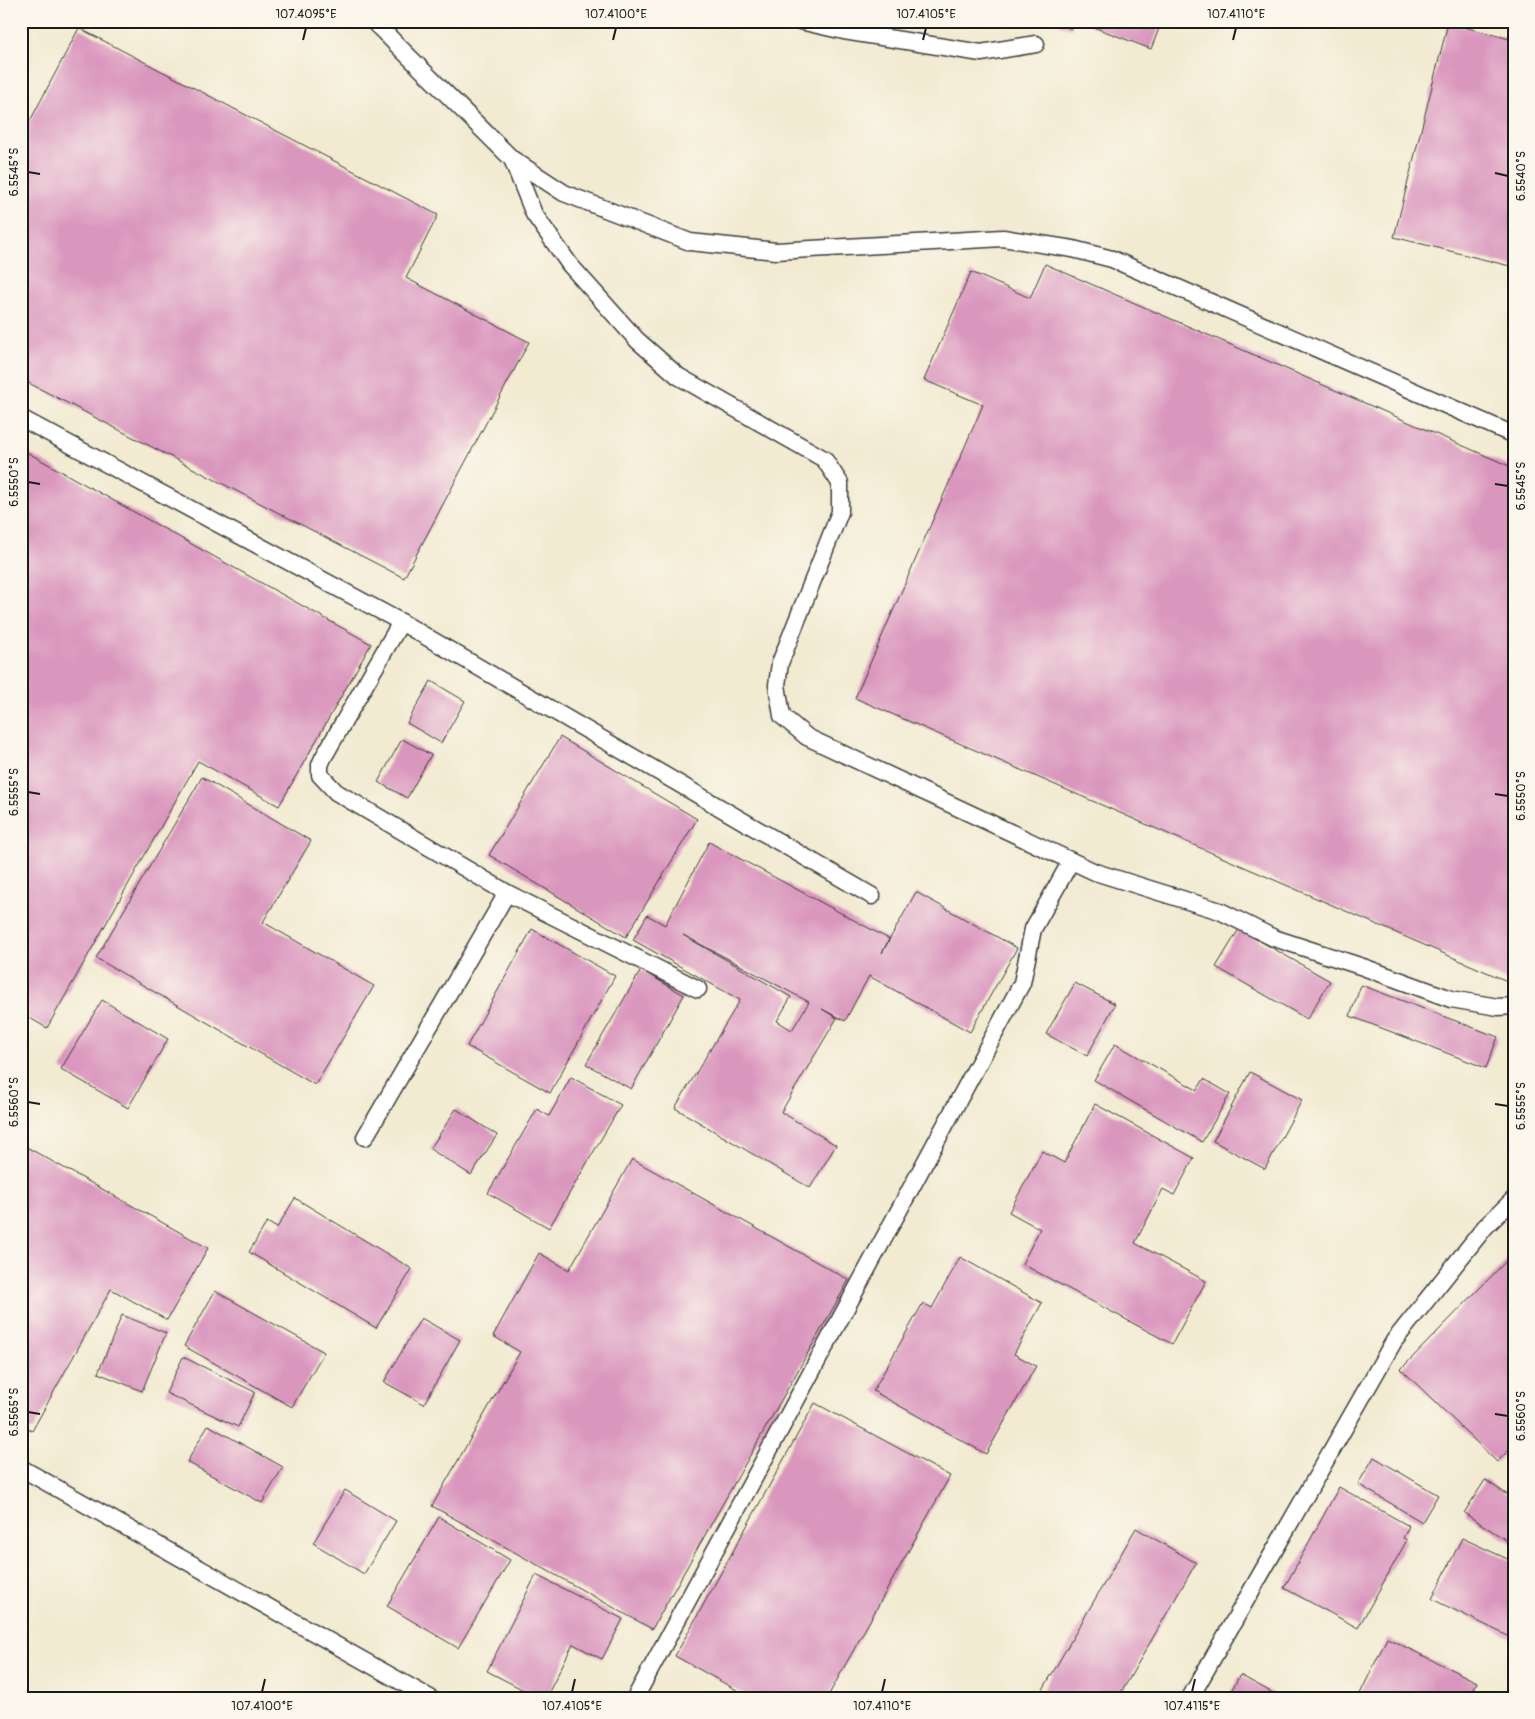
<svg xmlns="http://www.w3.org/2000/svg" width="1535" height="1719" font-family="Pangolin,sans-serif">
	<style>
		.building { fill: #da97be; fill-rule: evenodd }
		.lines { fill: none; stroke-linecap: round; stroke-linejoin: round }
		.service-casing { stroke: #3c3b37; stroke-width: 19 }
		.service { stroke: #fff; stroke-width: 16 }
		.ticks { fill: none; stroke: #1c1c1c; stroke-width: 2 }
		.neatline { fill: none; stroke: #1c1c1c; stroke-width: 2 }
		.ticks-label { font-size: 12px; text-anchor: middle; fill: #1c1c1c }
	</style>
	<rect width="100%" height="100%" fill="#fbf7ec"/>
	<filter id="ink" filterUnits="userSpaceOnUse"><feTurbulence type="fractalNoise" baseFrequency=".02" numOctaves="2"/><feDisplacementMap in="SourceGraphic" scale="10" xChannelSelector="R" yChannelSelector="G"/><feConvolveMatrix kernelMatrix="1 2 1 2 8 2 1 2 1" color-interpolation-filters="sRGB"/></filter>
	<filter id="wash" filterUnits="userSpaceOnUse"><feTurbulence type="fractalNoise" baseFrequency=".0096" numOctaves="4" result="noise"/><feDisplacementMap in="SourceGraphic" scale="20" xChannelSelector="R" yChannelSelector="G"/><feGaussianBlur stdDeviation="1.12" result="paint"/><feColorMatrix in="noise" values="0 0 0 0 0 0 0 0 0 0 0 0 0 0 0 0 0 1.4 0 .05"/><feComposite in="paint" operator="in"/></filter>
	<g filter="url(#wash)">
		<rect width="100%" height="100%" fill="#f2ead1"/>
		<g id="blocks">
			<g class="building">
				<path d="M1052,21H1074L1071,29Z"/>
				<path d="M1078,21H1162L1151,49Z"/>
				<path d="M1448,23L1514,40V267L1394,237Z"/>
				<path d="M79,28L438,215L406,278L529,342L404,578L21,379V138Z"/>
				<path d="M1045,264L1514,468V984L855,698L983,405L924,380L971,272L1030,298Z"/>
				<path d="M21,449L371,644L279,806L198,761L47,1028L21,1013Z"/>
				<path d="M431,681L465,701L441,743L407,723Z"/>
				<path d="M560,737L697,819L626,937L489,855Z"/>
				<path d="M402,739L431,755L407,798L378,782Z"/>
				<path d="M202,777L311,841L263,922L374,986L315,1085L96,958Z"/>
				<path d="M709,842L889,939L882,953L916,892L1017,948L970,1032L869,976L845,1021L822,1009L837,1018L781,1112L836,1145L810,1188L675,1108L740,1000L633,940L647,915L665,925ZM683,935L809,1002L792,1030L777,1021L791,997Z"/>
				<path d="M532,929L615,976L550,1093L467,1046Z"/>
				<path d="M1239,929L1330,981L1307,1019L1216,967Z"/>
				<path d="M641,970L684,995L631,1089L586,1064Z"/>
				<path d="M1075,983L1115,1004L1087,1056L1046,1034Z"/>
				<path d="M1361,985L1498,1037L1486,1068L1350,1016Z"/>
				<path d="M102,1000L168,1039L128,1108L61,1069Z"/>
				<path d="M1115,1044L1197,1090L1204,1079L1230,1094L1202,1142L1094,1080Z"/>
				<path d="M1250,1072L1302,1100L1265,1169L1213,1141Z"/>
				<path d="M571,1077L621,1105L549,1228L488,1193L537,1109L549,1116Z"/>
				<path d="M1095,1104L1194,1158L1174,1195L1163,1189L1135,1243L1206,1281L1172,1344L1022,1264L1040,1229L1009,1212L1042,1151L1064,1163Z"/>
				<path d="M456,1109L497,1135L471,1175L430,1149Z"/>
				<path d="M21,1144L208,1248L167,1320L111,1289L32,1431L21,1426Z"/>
				<path d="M632,1159L849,1280L652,1629L432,1506L520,1352L493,1336L539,1253L569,1270Z"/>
				<path d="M295,1198L412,1269L376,1328L249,1252L267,1222L277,1228Z"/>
				<path d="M1514,1253V1445L1497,1462L1401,1369Z"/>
				<path d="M960,1257L1042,1303L1014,1354L1036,1366L986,1454L873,1391L923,1303L932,1308Z"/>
				<path d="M215,1291L324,1352L292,1407L184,1346Z"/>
				<path d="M122,1315L166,1333L142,1391L98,1373Z"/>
				<path d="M421,1318L460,1340L424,1404L384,1382Z"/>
				<path d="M183,1357L255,1392L238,1427L166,1393Z"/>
				<path d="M815,1403L950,1476L827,1698H751L675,1656Z"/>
				<path d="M208,1425L283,1467L262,1503L187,1462Z"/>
				<path d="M1374,1457L1438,1495L1422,1522L1358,1484Z"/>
				<path d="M1485,1480L1514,1499V1545L1464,1513Z"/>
				<path d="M1339,1487L1409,1526L1403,1538L1407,1540L1358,1628L1284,1588Z"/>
				<path d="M345,1490L396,1521L364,1574L313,1543Z"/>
				<path d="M439,1517L510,1560L458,1648L387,1606Z"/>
				<path d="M1136,1528L1196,1563L1118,1698H1038Z"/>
				<path d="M1462,1538L1514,1562V1639L1432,1599Z"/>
				<path d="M536,1575L623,1619L602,1659L573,1644L546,1698H539L487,1671Z"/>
				<path d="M1387,1638L1477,1682L1470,1698H1358Z"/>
				<path d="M1240,1675L1282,1698H1227Z"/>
			</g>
		</g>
	</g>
	<g filter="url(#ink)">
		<use href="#blocks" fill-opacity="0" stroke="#3c3b37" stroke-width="1"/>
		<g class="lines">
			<defs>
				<g id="service">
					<path d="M373,21L512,159L564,193L690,242L776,251L1003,238L1073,249L1112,259L1514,435"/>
					<path d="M800,21L844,31L981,53L1036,44"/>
					<path d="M512,159L534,214L570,265L637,340L678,376L824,459L840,483V512L780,663L777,685L782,716L807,737L1095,872L1220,911L1274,938L1363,967L1451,999L1498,1007L1514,1006"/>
					<path d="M21,418L401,622L872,896"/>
					<path d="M507,893L698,989"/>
					<path d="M365,1137L507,893L336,792L320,775V765L323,758L401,622"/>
					<path d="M21,1468L430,1698"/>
					<path d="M635,1698L1022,983L1033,929L1071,861"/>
					<path d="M1190,1698L1394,1341L1485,1227L1514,1199"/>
				</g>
			</defs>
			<use href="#service" class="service-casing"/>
			<use href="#service" class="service"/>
		</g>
	</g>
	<path class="ticks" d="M303,40L306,28M613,40L616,28M923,40L926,28M1233,40L1236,28M28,172L40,174M1495,173L1508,176M28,482L40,484M1495,484L1508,486M28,792L40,794M1495,794L1508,796M28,1102L40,1104M1495,1104L1508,1106M28,1412L40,1414M1495,1414L1508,1416M262,1692L265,1679M572,1692L575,1679M882,1692L885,1679M1192,1692L1195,1679"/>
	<rect width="1535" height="1719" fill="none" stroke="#fbf7ec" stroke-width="55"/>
	<rect x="28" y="28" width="1480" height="1664" class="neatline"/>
	<g class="ticks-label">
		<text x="306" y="18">107.4095°E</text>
		<text x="616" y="18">107.4100°E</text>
		<text x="926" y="18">107.4105°E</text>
		<text x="1236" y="18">107.4110°E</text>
		<text transform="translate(14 172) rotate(-90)" y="4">6.5545°S</text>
		<text transform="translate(1521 176) rotate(-90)" y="4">6.5540°S</text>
		<text transform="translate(14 482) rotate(-90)" y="4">6.5550°S</text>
		<text transform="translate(1521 486) rotate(-90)" y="4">6.5545°S</text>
		<text transform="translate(14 792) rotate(-90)" y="4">6.5555°S</text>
		<text transform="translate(1521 796) rotate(-90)" y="4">6.5550°S</text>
		<text transform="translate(14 1102) rotate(-90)" y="4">6.5560°S</text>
		<text transform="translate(1521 1106) rotate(-90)" y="4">6.5555°S</text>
		<text transform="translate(14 1412) rotate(-90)" y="4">6.5565°S</text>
		<text transform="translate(1521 1416) rotate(-90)" y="4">6.5560°S</text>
		<text x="262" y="1710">107.4100°E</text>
		<text x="572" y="1710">107.4105°E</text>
		<text x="882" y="1710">107.4110°E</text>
		<text x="1192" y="1710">107.4115°E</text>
	</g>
</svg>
